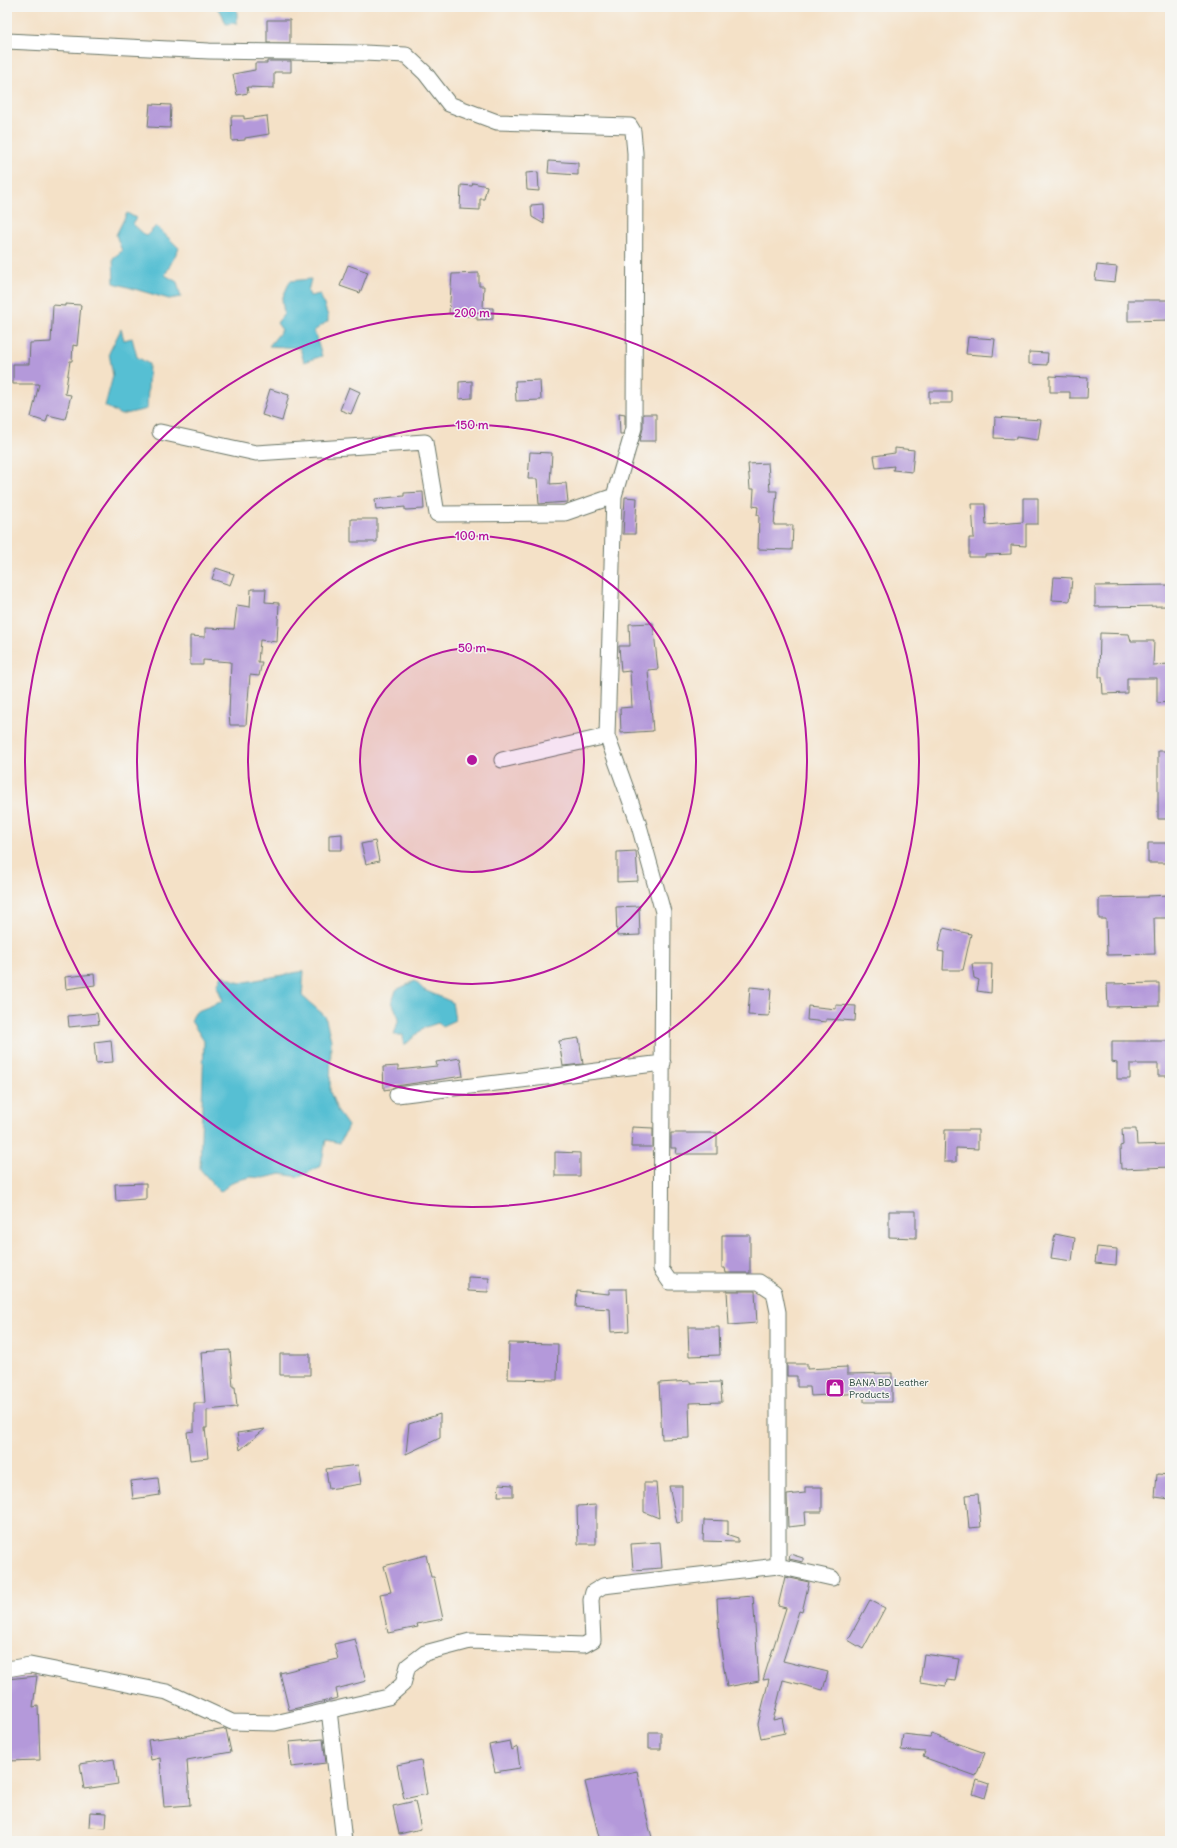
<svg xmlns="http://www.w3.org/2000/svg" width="1177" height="1848" font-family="Delius,sans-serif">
	<rect width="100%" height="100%" fill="#f6f6f2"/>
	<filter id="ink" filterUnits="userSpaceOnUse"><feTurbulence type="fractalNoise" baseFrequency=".025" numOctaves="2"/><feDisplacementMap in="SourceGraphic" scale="8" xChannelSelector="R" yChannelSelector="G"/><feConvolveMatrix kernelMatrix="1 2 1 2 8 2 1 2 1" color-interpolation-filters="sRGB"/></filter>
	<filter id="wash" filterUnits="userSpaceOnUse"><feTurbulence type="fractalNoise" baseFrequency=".012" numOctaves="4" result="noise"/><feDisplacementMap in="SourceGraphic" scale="16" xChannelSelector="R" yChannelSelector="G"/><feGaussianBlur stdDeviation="0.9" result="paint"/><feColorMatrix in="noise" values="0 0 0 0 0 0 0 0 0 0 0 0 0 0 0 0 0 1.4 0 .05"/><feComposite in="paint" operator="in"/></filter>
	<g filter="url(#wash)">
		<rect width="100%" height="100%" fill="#f4e1c7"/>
		<!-- water -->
		<path fill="#56bfd3" stroke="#3a7e84" d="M216,7h21v16l-11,1 -4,-10z
			M127,213l9,5 -3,6 13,12 10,-10 23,22 -14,27 12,7 4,15 -12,2 -55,-16 -1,-25 9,-7 -6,-16z
			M311,279l-3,12 2,5 10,-2 8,22v5l-14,10 8,25 -18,6 -4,-14 -31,-2 13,-16 -5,-7 7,-9 -2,-15 8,-18z
			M121,329l3,11 8,-2 5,19 12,7 -2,45 -26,6 -16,-9 8,-30 -4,-23z
			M304,971l-2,25 23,20 6,24 -1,52 8,20 10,14 -8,17 -14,-3 -5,26 -22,11 -18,-3 -17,4 -13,-1 -17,4 -14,11 -20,-23 4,-128 -13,-20 4,-9 28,-11 -6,-15 5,-11 18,8z
			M415,981l9,9 28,12 3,18 -13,6 -4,-3 -15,5 -19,18 -1,-11h-9l5,-17 -7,-16 4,-12z"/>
		<g id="blocks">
			<!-- building -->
			<path fill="#b499da" d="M267,20h23v23h-23z
				M267,61h24v11h-17v16l-27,-1 1,6 -11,2 -4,-21 22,-4v-7h12z
				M150,104l21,1 -1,23 -22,-1z
				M231,116h13v3l23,-3 2,18 -24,4v2l-13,1z
				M549,161l29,2v12l-30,-2z
				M538,172l1,19 -12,-1 -1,-17z
				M473,183l14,3 -3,13h-4v11l-20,-1 1,-24 11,1z
				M543,204l1,20 -12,-7 -1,-12z
				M348,265l20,7 -8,21 -20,-7z
				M1097,265l20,2 -2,15 -20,-2z
				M479,273v13h5l-1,22h10v11l-16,1v-3l-28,-3 3,-40z
				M1128,300h42v20l-42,1z
				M65,304l16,1 -4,41 -4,-1 -1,16h-2l-5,33 6,1 -6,24 -17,-4 -2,7 -15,-5 8,-33h-26v-20h16l1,-21 21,-1 2,-37 12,1z
				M968,337l27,2 -2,17 -27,-2z
				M1029,352l19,1 -1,12 -18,-1z
				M1050,376l38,2 -1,20h-17v-6h-20z
				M540,380l1,20 -25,1 -1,-20z
				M472,381v17l-13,1v-17z
				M349,387l11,5 -9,22 -11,-4z
				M270,389l19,6 -7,26 -20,-6z
				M929,391h23v12h-23z
				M619,413l6,1v13l-2,7h-3z
				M643,414h13v27h-16l3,-13z
				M995,417l46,3 -3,20 -22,-3v2l-22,-1z
				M895,448l19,2 -2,22 -19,-2 1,-4 -18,2 -2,-12 21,-3z
				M530,452l22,1 -2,31 16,-1 2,19 -29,2 -2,-25h-9z
				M768,463l2,28h7l-3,34h19l-1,25 -34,-1 1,-34h-2l1,-8 -5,-1 1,-17h-4l-2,-25z
				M423,492l1,17 -19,1v-3l-29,3 -1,-11 29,-3v-3z
				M625,497l12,1 -2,36h-12z
				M1023,498h15v26h-12v22l-15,-1v9l-26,1v2h-16v-19h5l-2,-34h13l1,21 37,-3z
				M351,519h26v23h-26z
				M216,568l18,6 -4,11 -18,-6z
				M1054,577l18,1 -2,23 -18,-1z
				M1170,585v21l-75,1v-21z
				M251,589h15l-1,13 14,1 -2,39 -17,-2 -2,22h4l-3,14 -9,-1 -4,50h-16l-1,-11 2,-52 -28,-2v5h-13v-29l15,1v-9l29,1 3,-24 13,2z
				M653,623l5,46 -10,1 5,61 -32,2 -1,-25 12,-1 -2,-36 -9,1 -2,-26h11l-1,-22z
				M1100,633l29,1 2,7h23l-1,24 17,-1v38l-13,1v-25h-30v15l-24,1 -1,-17h-3z
				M1158,751h12v68h-12z
				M342,834v16h-13v-15z
				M375,841l4,20 -13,3 -5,-20z
				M1148,843h22v20h-22z
				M636,851l2,30 -21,1v-30z
				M1170,895v23h-16l1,36 -48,1 -1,-36h-7v-21l49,-1v-1z
				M639,906l1,29 -23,1 -1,-29z
				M943,928l28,6 -8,36h-20l1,-18 -6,-1z
				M972,964h20l-1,29 -14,-2 2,-11 -5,-2z
				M94,974l1,11 -29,4 -1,-12z
				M1159,983v23l-51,1 -1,-23z
				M750,987l21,2 -2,27 -21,-1z
				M836,1005l20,1 -1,15 -29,-2v3l-19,-2 1,-14 28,3z
				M97,1013l2,11 -30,3 -1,-11z
				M579,1038l4,26 -20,2 -4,-25z
				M111,1040l2,22 -17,1 -2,-21z
				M1112,1041h58v35h-12v-12h-28v15h-13v-16l-5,-1z
				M460,1058l3,18 -67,10 -6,3 -6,1 -1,-23 15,-1v4l39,-4 -1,-4z
				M632,1127l21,1v19h-22z
				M1122,1129h14l1,16 33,-1v23l-49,2 -1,-23 3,-1z
				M945,1130h33v19l-22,-1v14h-12z
				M671,1133h46v21h-41l1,-6h-6z
				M555,1152l25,1v23h-25z
				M146,1183v16l-30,2 -1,-17z
				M889,1211h27v27l-27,-1z
				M1055,1234l20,4 -3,23 -21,-3z
				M722,1235h28v38h-24l-1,-5h-3z
				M1097,1247l20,2 -1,16 -21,-2z
				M468,1277l21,1 -1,14 -20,-1z
				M609,1289h18l2,42 -18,1 -1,-23 -34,-2 1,-16 32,3z
				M727,1291h28l2,32 -28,2z
				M688,1327h31l1,28 -31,1z
				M509,1343l49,1 -1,36 -49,-1z
				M230,1350l3,37h2l2,20 -30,3v18h-2l3,30 -18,2 -3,-28 7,-1v-28h11l-4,-51z
				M280,1354h30v21h-30z
				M787,1364h20v5l40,-2v7l45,-1v29h-28v-9l-53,3 -1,-9h-13v-11h-10z
				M690,1381l1,2 29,-1 2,20 -33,1 1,35 -28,1 -3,-56z
				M440,1414v24l-34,16 3,-30z
				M265,1429l-25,21 -3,-17z
				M358,1465l3,19 -32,5 -3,-20z
				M1157,1474l13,1v24l-15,-2z
				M158,1478l2,17 -27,4 -2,-18z
				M644,1483h12l3,35 -15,-6z
				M499,1484l14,1v11h-15z
				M669,1486h13v36l-5,1z
				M805,1487h17v25h-17l1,13 -18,2 -1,-32 18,-2z
				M978,1494l3,33 -12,1 -3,-33z
				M596,1505v39h-18l-1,-38z
				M704,1520l24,1v13h-2l12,4v4l-35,-1z
				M660,1542l2,26 -29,2 -2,-26z
				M790,1554l13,4v4l-14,-3z
				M426,1555l5,22h3l9,42 -26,5 1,3 -30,6 -8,-39 11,-2 -7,-26z
				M785,1577l24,5 -7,30 -3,-1 -16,50 45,11 -5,18 -40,-10 -10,40 9,-2 3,15 -24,5 -3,-14 11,-45 -6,1 23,-72 -8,-2z
				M753,1596l6,85 -32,6 -8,-50 -2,-38z
				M870,1600l15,8 -22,41 -15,-9z
				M355,1639l11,42 -30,8 2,9 -49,12 -9,-37 58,-14 -4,-15z
				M924,1654l35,5 -4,22 -8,-1 -1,6 -26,-4z
				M37,1676l-4,31 5,-1 2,54 -33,1v-82z
				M226,1729l5,23 -44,8 3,45 -26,2 -4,-49 -9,2 -3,-20 31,-4v1z
				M649,1732h12v17h-12z
				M903,1734l27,3 1,-3 54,19 -9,23 -53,-19 2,-5 -24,-2z
				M323,1739l3,24 -35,4 -2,-25z
				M510,1741l2,9 5,-3 3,21 -25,4 -6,-27z
				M114,1759l4,25 -34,5 -4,-25z
				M421,1760l6,34 -23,5 -7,-34z
				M637,1771l11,52 5,18h-53l-15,-59z
				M977,1780l12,4 -4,14 -12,-4z
				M415,1801l6,28 -22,5 -6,-28z
				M90,1812l17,1 -1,15 -17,-1z"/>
		</g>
	</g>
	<g filter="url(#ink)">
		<use href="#blocks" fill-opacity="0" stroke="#6a7667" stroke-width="1"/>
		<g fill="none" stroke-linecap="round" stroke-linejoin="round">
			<defs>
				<path id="minor" d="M7,41l202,10 155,2 42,2 19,18 24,31 48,18 133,4 3,5 2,22 -1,275 -20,68 -7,240 31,86 25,90 -2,357 9,13h89l15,10 4,20v254
					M160,432l96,21 169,-11 12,72 128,-1 49,-17
					M502,760l105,-24
					M397,1095l266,-32
					M7,1669l23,-4 137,27 65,30 43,1 113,-26 15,-13 5,-18 17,-13 45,-12 114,4 9,-5 -2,-40 2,-8 10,-6 175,-20 54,12
					M329,1710l15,131"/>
			</defs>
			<!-- minor casing -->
			<use href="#minor" stroke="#6a7667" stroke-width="17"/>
			<!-- minor -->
			<use href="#minor" stroke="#fff" stroke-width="15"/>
		</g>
	</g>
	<!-- distance rings -->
	<circle cx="472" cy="760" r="112" fill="#b5179e" fill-opacity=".12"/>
	<g fill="none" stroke="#b5179e" stroke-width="2">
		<circle cx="472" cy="760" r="112"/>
		<circle cx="472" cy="760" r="224"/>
		<circle cx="472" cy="760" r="335"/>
		<circle cx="472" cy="760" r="447"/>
	</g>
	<!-- icons -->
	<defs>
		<symbol id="shop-square" viewBox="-11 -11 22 22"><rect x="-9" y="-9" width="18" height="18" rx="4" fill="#b5179e" stroke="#f6f6f2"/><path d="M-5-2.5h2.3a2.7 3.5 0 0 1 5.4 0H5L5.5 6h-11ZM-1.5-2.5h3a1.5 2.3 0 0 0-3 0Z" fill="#fff"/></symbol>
	</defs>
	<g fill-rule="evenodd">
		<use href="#shop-square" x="824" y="1377" width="22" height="22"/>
	</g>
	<g text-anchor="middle" stroke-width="3" stroke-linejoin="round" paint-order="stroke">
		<!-- poi labels -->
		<g font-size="10" fill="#1f3d34" stroke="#f6f6f2" text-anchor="start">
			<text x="849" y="1386">BANA BD Leather<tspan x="849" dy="12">Products</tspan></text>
		</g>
	</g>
	<circle cx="472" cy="760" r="6" fill="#b5179e" stroke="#f6f6f2" stroke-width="2"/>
	<g font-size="12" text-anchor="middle" font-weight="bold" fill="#b5179e" stroke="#f6f6f2" stroke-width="3" stroke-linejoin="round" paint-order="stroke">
		<text x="472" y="317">200 m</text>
		<text x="472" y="429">150 m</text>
		<text x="472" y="540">100 m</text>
		<text x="472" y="652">50 m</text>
	</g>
	<!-- margin -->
	<rect width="1177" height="1848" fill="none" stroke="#f6f6f2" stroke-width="24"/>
</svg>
